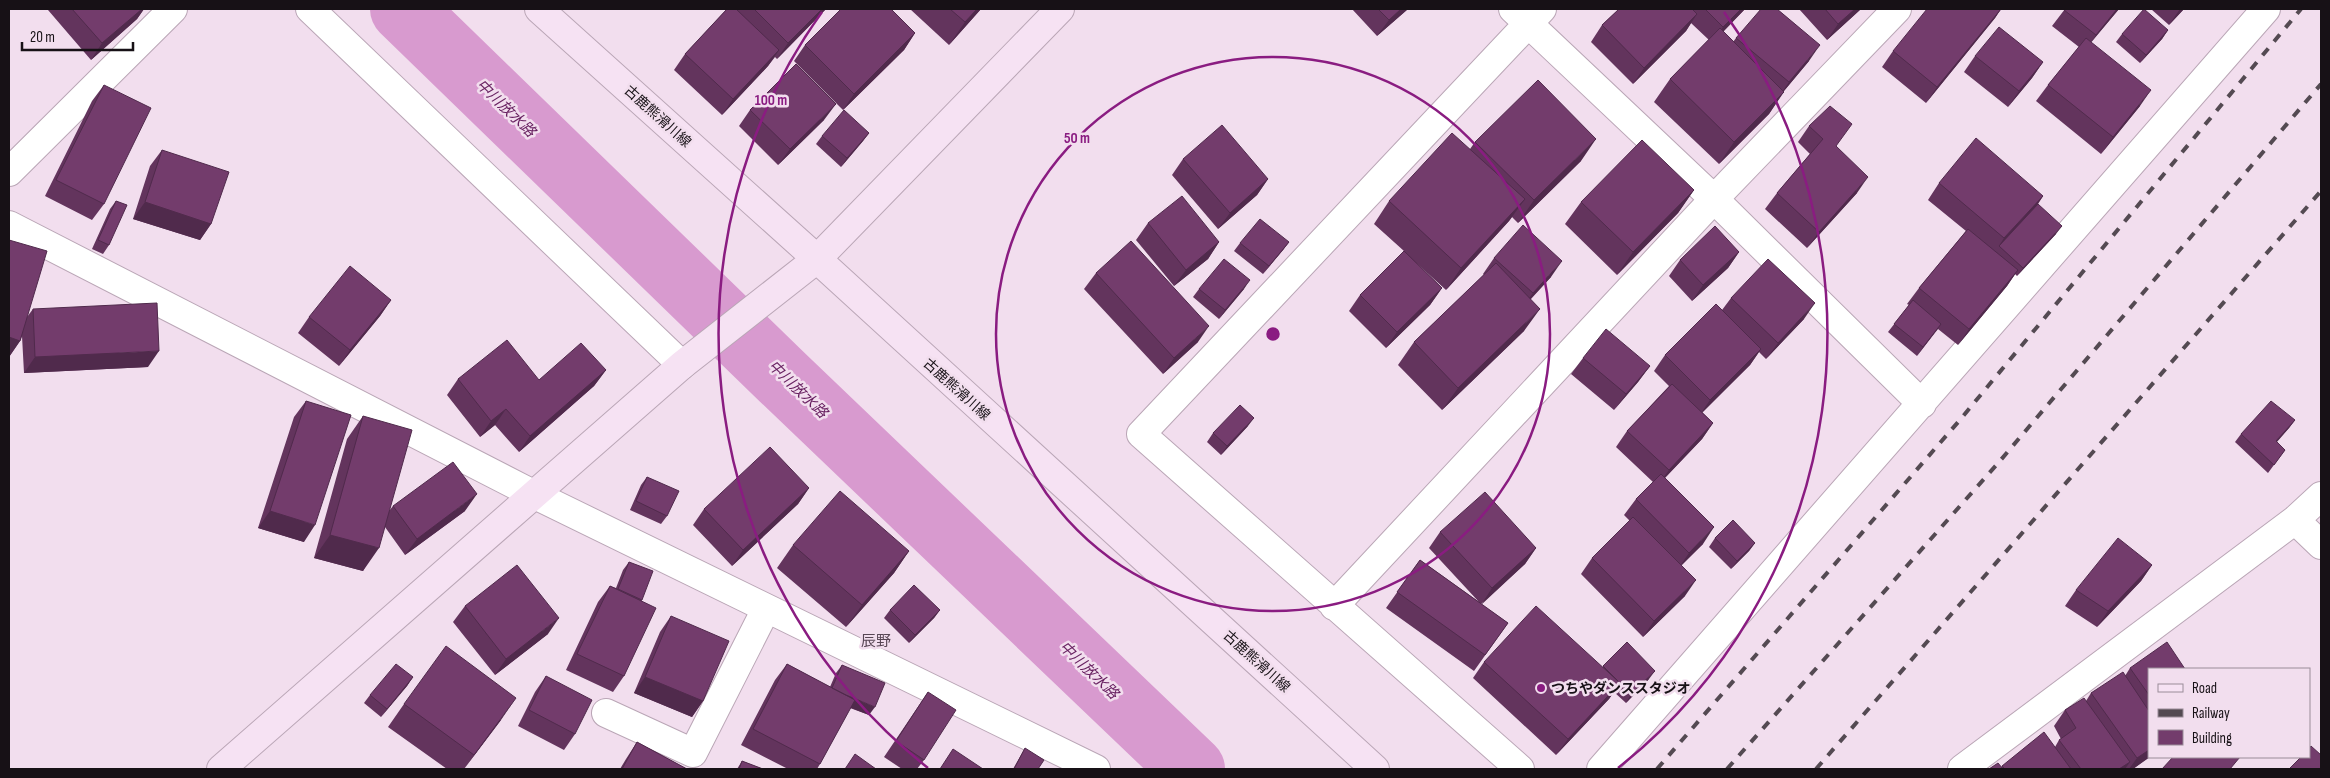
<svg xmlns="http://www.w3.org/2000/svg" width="2330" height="778" font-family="'Sofia Sans Condensed','Noto Sans JP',sans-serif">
	<rect width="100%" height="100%" fill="#f2deee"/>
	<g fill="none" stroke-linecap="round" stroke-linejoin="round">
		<!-- river -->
		<path stroke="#d89acf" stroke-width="66" d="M403,9l380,369 409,391"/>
		<defs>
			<path id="street" d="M310,9l372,356
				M1513,9l201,190 208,205
				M9,172l164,-163
				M9,225l524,269 563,275
				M2295,520l26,25
				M1334,606l380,-407 183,-190
				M606,713l87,40 73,-144
				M1520,769l-379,-335 401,-425
				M1601,769l665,-760
				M1962,769l333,-249 26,-24"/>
			<path id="secondary" d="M539,9l278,250 558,510
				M221,769l461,-404 135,-106 243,-250"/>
		</defs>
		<!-- street casing -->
		<use href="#street" stroke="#baa6b6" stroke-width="30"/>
		<!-- secondary casing -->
		<use href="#secondary" stroke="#baa6b6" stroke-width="30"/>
		<!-- street -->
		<use href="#street" stroke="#fff" stroke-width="28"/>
		<!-- secondary -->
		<use href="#secondary" stroke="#f6e2f3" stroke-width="28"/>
		<!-- rail -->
		<path stroke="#544a52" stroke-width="4" stroke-dasharray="9 9" stroke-linecap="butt" d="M1657,769l302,-348 342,-412
			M1727,769l272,-307 322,-378
			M1816,769l505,-578"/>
	</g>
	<!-- wall -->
	<path fill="#63345d" d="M49,9h95l-7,10 -46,41 -43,-50z
		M727,9h99l-49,50 -2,-2 -7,9 -46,49 -48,-45 11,-16z
		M910,9h71l-32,36z
		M1352,9h56l-31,27z
		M1619,9h126l-22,23 10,10 3,-4 73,23 -25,30 -15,23 -50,50 -65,-62 16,-23 39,-39 -18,-17 -5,8 -53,53 -42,-42 11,-17z
		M1799,9h62l-34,31z
		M2001,9l-6,9 -69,85 -44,-36 11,-16z
		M2065,9h54l-28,33 49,64 -39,48 -65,-53 12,-16 31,-38 -27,-21z
		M2151,9h33l-15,16z
		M2168,30l-6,9 -22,24 -24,-21 6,-8z
		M915,33l-11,17 -61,60 -49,-49 11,-16z
		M1975,56l68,6 -11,16 -24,29 -44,-35z
		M104,85v119l-12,16 -47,-24 47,-95z
		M750,110l74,10 -46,45 -39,-39z
		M1809,126l27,20 21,47 -50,55 -42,-39 12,-16 33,-39 -12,-12z
		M869,133l-6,8 -22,26 -25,-23 6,-8z
		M1475,142l106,19 -63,62 -6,-6 -3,4 -63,69 -32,-29 28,27 -12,17 -44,43 -37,-37 11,-16 44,-44 -30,-27 15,-23 81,-52z
		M162,150l49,74 -11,16 -67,-21 17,-53z
		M1183,159l85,20 -11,16 -39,34 -46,-54z
		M1939,183l104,13 -5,8 18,30 -39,42 -2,-2 -8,12 -49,59 -20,-16 -21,27 -29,-24 21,-27 -2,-1 12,-16 47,-57 -38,-31z
		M1694,190l-16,23 -61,62 -52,-51 16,-22z
		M116,201l-7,44 -6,9 -11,-5 18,-40z
		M1148,223l71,19 -11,17 -34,27 -38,-46z
		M9,240l18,77 6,-8 115,58 -124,6 -2,-37 -2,5 -11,16z
		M1289,242l-6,8 -20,24 -29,-23 6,-8z
		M1739,252l-11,16 -36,33 -23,-25 11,-16z
		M1494,258l57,19 -20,22 -7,32 -82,79 -44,-45 16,-23 70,-67 -1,-1z
		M1096,273l102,69 -35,32 -79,-85z
		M1199,289h45l-25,30 -26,-22z
		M1731,298l73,21 -38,40 -7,-7 -9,13 -48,47 11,11 -11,16 -37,39 38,66 -22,21 4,31 -42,41 -62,-63 11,-16 38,-37 -6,-6 12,-16 17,-17 -37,-35 11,-16 42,-45 -15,-15 11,-16 57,-45z
		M391,300l-11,16 -41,50 -41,-33 11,-16z
		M1583,358l67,8 -12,16 -24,28 -43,-36z
		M606,370l-12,16 -75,66 -24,-27 -15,12 -33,-42 11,-16 81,1z
		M306,401l-2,141 -46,-14 36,-111z
		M363,416l26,95 4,-5 72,5 -60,44 -20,-28 -22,44 -49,-13 33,-119z
		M2295,420l-6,8 -13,14 9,8 -17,23 -33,-31 6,-8z
		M1248,426l-27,29 -14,-13 6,-9z
		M647,477l20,39 -6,8 -31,-14 11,-25z
		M809,488l-11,16 -66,62 -39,-41 11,-16z
		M1440,532l96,16 -11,16 -44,40 27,19 -34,48 -88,-63 34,-48 59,42 -50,-54z
		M1715,538l40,5 -6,8 -18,18 -22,-22z
		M793,545l116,6 -15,22 -48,54 -69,-59z
		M629,562l13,39 -18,75 -11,16 -47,-22 32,-68 12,-16 6,2 7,-18z
		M2152,565l-11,16 -44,46 -32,-21 11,-16z
		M465,606l83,28 -53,41 -42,-53z
		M890,610h50l-6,8 -25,25 -25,-25z
		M671,616l32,85 -11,16 -58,-24 26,-61z
		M1627,642l22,37 -23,24 -12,-11 -5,7 -53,56 -83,-77 11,-16 119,5z
		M787,664l43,23 6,-14 6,-8 27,50 -19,-7 -30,56 -3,5h-29l-47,-24 34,-65z
		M2130,668l19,1v88l-16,12h-144l12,-2 1,-1 53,-19 4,-7 2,-1 -7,-13 11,-16 21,-9 5,-8 34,-17z
		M546,676l29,58 -11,16 -46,-24 17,-34z
		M413,677l-6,9 -26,31 -17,-14 6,-8z
		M928,692l-4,68 -7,9h-15l-18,-12z
		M404,704l97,16 -37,49h-17l-59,-42z
		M637,742l50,27h-67l6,-10z
		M1025,748l13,21h-25z
		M742,761l21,8h-26z"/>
	<!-- shaded-wall -->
	<path fill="#502a4c" d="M142,9h2l-7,10 -46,41 11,-17z
		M822,9h4l-49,50 11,-16z
		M977,9h4l-32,36 16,-23z
		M1401,9h7l-31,27 12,-16z
		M1741,9h4l-33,34 11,-16z
		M1855,9h6l-34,31 11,-16z
		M2001,9l-6,9 -69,85 11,-16z
		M2117,9h2l-35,42 12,-16z
		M2180,9h4l-15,16z
		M1697,14l-11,17 -53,53 11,-16z
		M2168,30l-6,9 -22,24 6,-8z
		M915,33l-11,17 -61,60 11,-16z
		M1820,45l-11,16 -31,37 11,-16z
		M779,50l-11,16 -46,49 11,-16z
		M2043,62l-11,16 -24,29 11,-16z
		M2151,90l-11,16 -39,48 12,-17z
		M1784,92l-15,22 -50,50 15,-22z
		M836,104l-12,16 -46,45 12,-16z
		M869,133l-6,8 -22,26 6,-9z
		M1596,139l-15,22 -63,62 16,-23z
		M1868,177l-11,16 -50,55 12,-16z
		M1268,179l-11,16 -39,34 12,-16z
		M1694,190l-16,23 -61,62 16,-23z
		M2043,196l-11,16 -33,34 5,-8z
		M1525,199l-16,22 -63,69 15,-22z
		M145,202l66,22 -11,16 -67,-21z
		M2062,226l-6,8 -39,42 6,-8z
		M1219,242l-11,17 -34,27 12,-16z
		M1289,242l-6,8 -20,24 6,-8z
		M1739,252l-11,16 -36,33 11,-16z
		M1562,261l-11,16 -30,32 12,-16z
		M2018,270l-11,16 -49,59 11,-16z
		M1250,280l-6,9 -25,30 6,-9z
		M1442,288l-12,17 -44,43 11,-16z
		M391,300l-11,16 -41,50 11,-16z
		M1815,303l-11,16 -38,40 12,-16z
		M1540,309l-16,22 -82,79 16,-22z
		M1941,324l-24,32 6,-9z
		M1209,326l-11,16 -35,32 11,-16z
		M9,337l11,4 -11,16z
		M1761,349l-11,16 -51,51 11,-16z
		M159,351l-11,16 -124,6 11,-16z
		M1650,366l-12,16 -24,28 12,-16z
		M606,370l-12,16 -75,66 11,-16z
		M506,409l-11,16 -15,12 11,-16z
		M1254,418l-6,8 -27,29 6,-9z
		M2295,420l-6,8 -19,22 6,-9z
		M1713,423l-11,16 -45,47 12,-16z
		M809,488l-11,16 -66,62 11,-16z
		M477,494l-12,17 -60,44 12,-16z
		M270,511l45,14 -11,17 -46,-14z
		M1714,527l-11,17 -25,25 11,-16z
		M330,535l49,13 -16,23 -49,-13z
		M1755,543l-6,8 -18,18 6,-8z
		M1536,548l-11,16 -44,41 11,-17z
		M909,551l-15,22 -48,54 16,-22z
		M2152,565l-11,16 -44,46 11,-16z
		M1696,580l-11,16 -42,41 11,-16z
		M940,610l-6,8 -25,25 6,-8z
		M559,618l-11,16 -53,41 11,-16z
		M1655,671l-6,8 -23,24 5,-9z
		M413,677l-6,9 -26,31 6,-8z
		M645,677l58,24 -11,16 -58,-24z
		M1620,683l-11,16 -53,56 12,-16z
		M832,689l43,18 -6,8 -43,-17z
		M516,698l-15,22 -37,49 10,-14z
		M2149,750v7h1l-17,12h-4l8,-11z
		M2130,762l-5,7h-6z"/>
	<!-- building -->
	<path fill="#733c6c" stroke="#502a4c" d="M72,9h70l-40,34z
		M727,9h9l43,41 -46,49 -48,-45z
		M754,9h68l-34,34z
		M841,9h50l24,24 -61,61 -49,-49z
		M950,9h27l-12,13z
		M1378,9h23l-12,11z
		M1619,9h73l5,5 -53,54 -42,-43z
		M1705,9h36l-18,18z
		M1761,9h16l43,36 -31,37 -53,-44z
		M1825,9h30l-17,15z
		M1927,9h74l-64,78 -44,-36z
		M2065,9h52l-21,26 -32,-25z
		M2144,9l24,21 -22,25 -24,-21z
		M1999,27l44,35 -24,29 -44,-35z
		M1720,28l64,64 -50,50 -64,-63z
		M2086,38l65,52 -38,47 -65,-52z
		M796,64l40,40 -46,45 -40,-39z
		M1538,80l58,59 -62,61 -59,-58z
		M104,85l47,23 -47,96 -48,-24z
		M1830,106l22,18 -16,22 32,31 -49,55 -42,-39 46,-54 -14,-13z
		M844,110l25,23 -22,25 -25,-22z
		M1222,125l46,54 -38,34 -47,-54z
		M1452,133l73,66 -64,69 -72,-67z
		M1976,138l67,58 -39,42 -65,-55z
		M1642,140l52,50 -61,62 -52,-50z
		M162,150l67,22 -18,52 -66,-22z
		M1182,196l37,46 -33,28 -38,-47z
		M116,201l11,4 -18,40 -11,-5z
		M2038,204l24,22 -39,42 -24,-22z
		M1260,219l29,23 -20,24 -29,-23z
		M1523,225l39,36 -29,32 -39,-35z
		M1715,226l24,26 -36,33 -23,-25z
		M1968,229l50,41 -49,59 -50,-41z
		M9,240l38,11 -27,90 -11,-4z
		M1131,241l78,85 -35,32 -78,-85z
		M1404,251l38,37 -45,44 -37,-37z
		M1224,259l26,21 -25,30 -26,-21z
		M1768,259l47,44 -37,40 -47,-45z
		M1496,263l44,46 -82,79 -44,-46z
		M350,266l41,34 -41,50 -41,-33z
		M1913,300l28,24 -18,23 -29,-23z
		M157,303l2,48 -124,6 -2,-48z
		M1716,304l45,45 -51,51 -45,-45z
		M1606,329l44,37 -24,28 -43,-36z
		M507,340l32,40 42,-37 25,27 -76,66 -24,-27 -15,12 -33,-42z
		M1672,384l41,39 -44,47 -42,-39z
		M306,401l45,14 -36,110 -45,-14z
		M2271,401l24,19 -19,21 9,9 -11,15 -33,-31z
		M1240,405l14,13 -27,28 -14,-13z
		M363,416l49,14 -33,118 -49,-13z
		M770,447l39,41 -66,62 -39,-41z
		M453,462l24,32 -60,45 -24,-33z
		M1661,474l53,53 -25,26 -53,-54z
		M647,477l32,14 -12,25 -31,-15z
		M840,491l69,60 -47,54 -69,-60z
		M1485,492l51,56 -44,40 -52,-56z
		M1633,517l63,63 -42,41 -62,-63z
		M1733,520l22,23 -18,18 -22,-23z
		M2118,538l34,27 -44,46 -32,-21z
		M1420,560l88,63 -23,32 -88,-63z
		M629,562l24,9 -11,29 -24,-11z
		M517,565l42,53 -53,41 -41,-53z
		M914,585l26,25 -25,25 -25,-25z
		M610,586l46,22 -32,68 -47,-22z
		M1536,606l84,77 -52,56 -84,-77z
		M671,616l58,25 -26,60 -58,-24z
		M1627,642l28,29 -24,23 -28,-28z
		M2167,642l18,27h-36v26l-19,-27z
		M446,646l70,52 -42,57 -70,-51z
		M396,664l17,13 -26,32 -17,-14z
		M787,664l68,36 -35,64 -67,-35z
		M842,665l43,18 -10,24 -29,-12 -14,-7z
		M2123,672l26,39v39l-12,8 -46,-65z
		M546,676l46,24 -17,34 -46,-24z
		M928,692l28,18 -32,50 -28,-19z
		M2084,698l46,64 -11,7h-38l-22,-29 17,-12 -11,-18z
		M2044,732l27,37h-66l-3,-3z
		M637,742l50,27h-65z
		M2311,746l10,9v14h-32l12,-12h8v-8z
		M1025,748l19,12 -6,9h-24z
		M953,749l30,20h-43z
		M855,754l21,15h-31z
		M2173,757h67l-10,12h-68z
		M742,761l21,8h-24z
		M1998,763l5,6h-14z"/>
	<!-- distance rings -->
	<g fill="none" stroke="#8a1c81" stroke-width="2.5">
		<circle cx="1273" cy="334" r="277"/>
		<path d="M928 768A554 554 0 0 1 822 12M1724 12A554 554 0 0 1 1618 768"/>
	</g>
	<!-- markers -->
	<circle fill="#8a1c81" stroke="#f2deee" stroke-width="2" cx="1541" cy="688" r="5"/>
	<g text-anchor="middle" stroke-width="5" stroke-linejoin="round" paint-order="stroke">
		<!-- street labels -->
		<g font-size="14" fill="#171116" stroke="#f2deee">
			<text transform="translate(658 116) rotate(42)" y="5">古鹿熊滑川線</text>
			<text transform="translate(957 389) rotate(42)" y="5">古鹿熊滑川線</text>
			<text transform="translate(1257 661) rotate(42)" y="5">古鹿熊滑川線</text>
		</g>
		<!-- poi labels -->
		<g font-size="14" font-weight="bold" fill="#171116" stroke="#f2deee" text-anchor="start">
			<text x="1551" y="693">つちやダンススタジオ</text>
		</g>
		<!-- water labels -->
		<g font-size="15" font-style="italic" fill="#661e5f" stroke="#f2deee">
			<text transform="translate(506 108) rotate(44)" y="5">中川放水路</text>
			<text transform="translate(798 389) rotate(44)" y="5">中川放水路</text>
			<text transform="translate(1089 670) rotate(44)" y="5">中川放水路</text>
		</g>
		<!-- neighbourhood labels -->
		<g font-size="15" fill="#574654" stroke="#f2deee">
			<text x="876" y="646">辰野</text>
		</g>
	</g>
	<circle cx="1273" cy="334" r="8" fill="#8a1c81" stroke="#f2deee" stroke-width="2.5"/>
	<g font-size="15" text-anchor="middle" font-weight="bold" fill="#8a1c81" stroke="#f2deee" stroke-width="5" stroke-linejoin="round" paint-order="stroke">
		<text x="771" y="105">100 m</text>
		<text x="1077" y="143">50 m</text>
	</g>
	<!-- border -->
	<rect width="2330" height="778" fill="none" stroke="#171116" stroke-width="20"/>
	<!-- legend -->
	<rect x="2148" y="668" width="162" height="90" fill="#f2deee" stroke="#9a8c98"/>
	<rect x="2158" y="684" width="25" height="8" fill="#f6e2f3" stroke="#9a8c98"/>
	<text x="2192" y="693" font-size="15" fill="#171116">Road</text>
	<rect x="2158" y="709" width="25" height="8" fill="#544a52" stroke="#9a8c98"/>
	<text x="2192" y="718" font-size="15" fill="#171116">Railway</text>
	<rect x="2158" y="730" width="25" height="15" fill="#733c6c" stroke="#9a8c98"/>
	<text x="2192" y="743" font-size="15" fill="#171116">Building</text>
	<!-- scale -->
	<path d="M22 42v8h111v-8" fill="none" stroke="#171116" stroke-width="2.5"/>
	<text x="30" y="42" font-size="15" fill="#171116" stroke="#f2deee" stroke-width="4" paint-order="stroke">20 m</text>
</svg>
